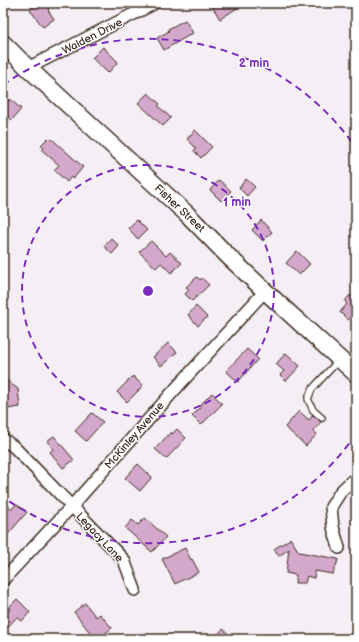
<svg xmlns="http://www.w3.org/2000/svg" width="359" height="642" font-family="'Balsamiq Sans',sans-serif">
	<rect width="100%" height="100%" fill="#f6eef5"/>
	<filter id="ink" filterUnits="userSpaceOnUse"><feTurbulence type="fractalNoise" baseFrequency=".025" numOctaves="2"/><feDisplacementMap in="SourceGraphic" scale="8" xChannelSelector="R" yChannelSelector="G"/><feConvolveMatrix kernelMatrix="1 2 1 2 8 2 1 2 1" color-interpolation-filters="sRGB"/></filter>
	<g filter="url(#ink)">
		<!-- building -->
		<path fill="#d4a8cb" stroke="#3b2a1e" d="M39,3h5l5,6 -1,1 6,9 -11,8 -13,-17z
			M210,3h35l-25,16z
			M185,20l8,13 -29,17 -7,-12 12,-7 -1,-2z
			M103,47l15,15 -10,11 -16,-15z
			M148,93l12,11 -2,2 13,12 -8,8 -25,-23z
			M3,96l6,5 1,-2 11,10 -9,11 -9,-8z
			M195,130l17,17 -11,11 -7,-7 2,-3 -9,-9z
			M48,138l3,3 1,-2 31,28 -10,12 -2,-2 -4,5 -13,-12 5,-5 -17,-15 2,-2 -3,-3z
			M246,179l9,8 -8,9 -8,-8z
			M219,180l12,11 -10,10 -11,-11z
			M137,220l10,10 -9,9 -10,-11z
			M261,220l11,12 -9,9 -11,-11z
			M111,238l8,8 -7,8 -8,-8z
			M151,241l15,15 4,-4 12,11 -11,10 -10,-10 -5,5 -17,-16z
			M297,251l13,13 -11,11 -13,-12z
			M197,277l3,3 2,-2 7,7 -17,16 -7,-7 4,-4 -3,-3z
			M356,294v17l-8,9 -8,-8 7,-8 -2,-3 5,-6 3,3z
			M196,306l11,11 -9,9 -10,-11z
			M168,343l9,9 -16,14 -8,-9z
			M247,349l11,10 -20,23 -12,-11z
			M286,353l14,13 -14,15 -6,-6 4,-4 -8,-7z
			M133,376l10,10 -16,16 -10,-10z
			M3,378l15,11 2,18 -13,2 -2,-12 -2,-2z
			M212,393l10,11 -21,21 -9,-9 9,-9 -2,-1z
			M299,411l10,9 4,-5 8,7 -8,9 4,3 -11,12 -21,-19z
			M92,413l11,9 -17,19 -11,-10z
			M177,429l9,9 -20,21 -11,-10 16,-17 1,2z
			M54,436l20,24 -11,8 -13,-16 3,-3 -6,-8z
			M138,464l14,13 -12,14 -15,-13z
			M3,502l9,7 4,-5 11,8 -24,28z
			M145,518l21,19 -14,15 -27,-24 7,-8 6,5z
			M290,538l9,14 39,7 -2,8h-1l-2,7 -18,-3 -1,7 -7,-2 -2,7h-10l1,-8 -10,-2 3,-24 -10,7 -5,-7 16,-10z
			M185,548l6,12 1,-1 7,13 -24,12 -13,-25z
			M17,599l13,13 -8,9 -5,-4 -14,15v-15l7,-8 -1,-2z
			M85,603l11,14 4,-3 12,14 -14,11h-3l-21,-27z
			M223,629l11,10h-12l-5,-4z"/>
		<g fill="none" stroke-linecap="round" stroke-linejoin="round">
			<defs>
				<path id="lane" d="M322,418l-9,-8 -5,-11 4,-10 26,-28"/>
				<path id="street" d="M28,68l127,-65
					M3,439l11,8 110,113 11,30
					M339,548l-6,-21 -2,-20 10,-16 15,-14
					M3,580l68,-73 108,-122 86,-94"/>
				<path id="secondary" d="M3,43l25,25 159,146 40,41 38,36 91,83"/>
			</defs>
			<!-- lane casing -->
			<use href="#lane" stroke="#3b2a1e" stroke-width="8"/>
			<!-- street casing -->
			<use href="#street" stroke="#3b2a1e" stroke-width="14"/>
			<!-- secondary casing -->
			<use href="#secondary" stroke="#3b2a1e" stroke-width="19"/>
			<!-- lane -->
			<use href="#lane" stroke="#fff" stroke-width="5.5"/>
			<!-- street -->
			<use href="#street" stroke="#fff" stroke-width="11"/>
			<!-- secondary -->
			<use href="#secondary" stroke="#fff" stroke-width="16"/>
		</g>
	</g>
	<!-- distance rings -->
	<g fill="none" stroke="#7b2cbf" stroke-width="2" stroke-dasharray="7 5">
		<circle cx="148" cy="291" r="126"/>
		<path d="M356 434A252 252 0 0 1 3 497M3 85A252 252 0 0 1 356 148"/>
	</g>
	<g text-anchor="middle" stroke-width="3" stroke-linejoin="round" paint-order="stroke">
		<!-- street labels -->
		<g font-size="11" fill="#3b2a1e" stroke="#fff">
			<text transform="translate(92 36) rotate(-27)" y="4">Walden Drive</text>
			<text transform="translate(180 208) rotate(43)" y="4">Fisher Street</text>
			<text transform="translate(134 435) rotate(-49)" y="4">McKinley Avenue</text>
			<text transform="translate(100 537) rotate(47)" y="4">Legacy Lane</text>
		</g>
	</g>
	<circle cx="148" cy="291" r="6" fill="#7b2cbf" stroke="#fff" stroke-width="2"/>
	<g font-size="12" text-anchor="middle" font-weight="bold" fill="#7b2cbf" stroke="#fff" stroke-width="3" stroke-linejoin="round" paint-order="stroke">
		<text x="254" y="67">2 min</text>
		<text x="237" y="206">1 min</text>
	</g>
	<!-- margin -->
	<rect width="359" height="642" fill="none" stroke="#fff" stroke-width="16"/>
	<rect x="8" y="8" width="343" height="626" fill="none" stroke="#3b2a1e" stroke-width="1.5" filter="url(#ink)"/>
</svg>
